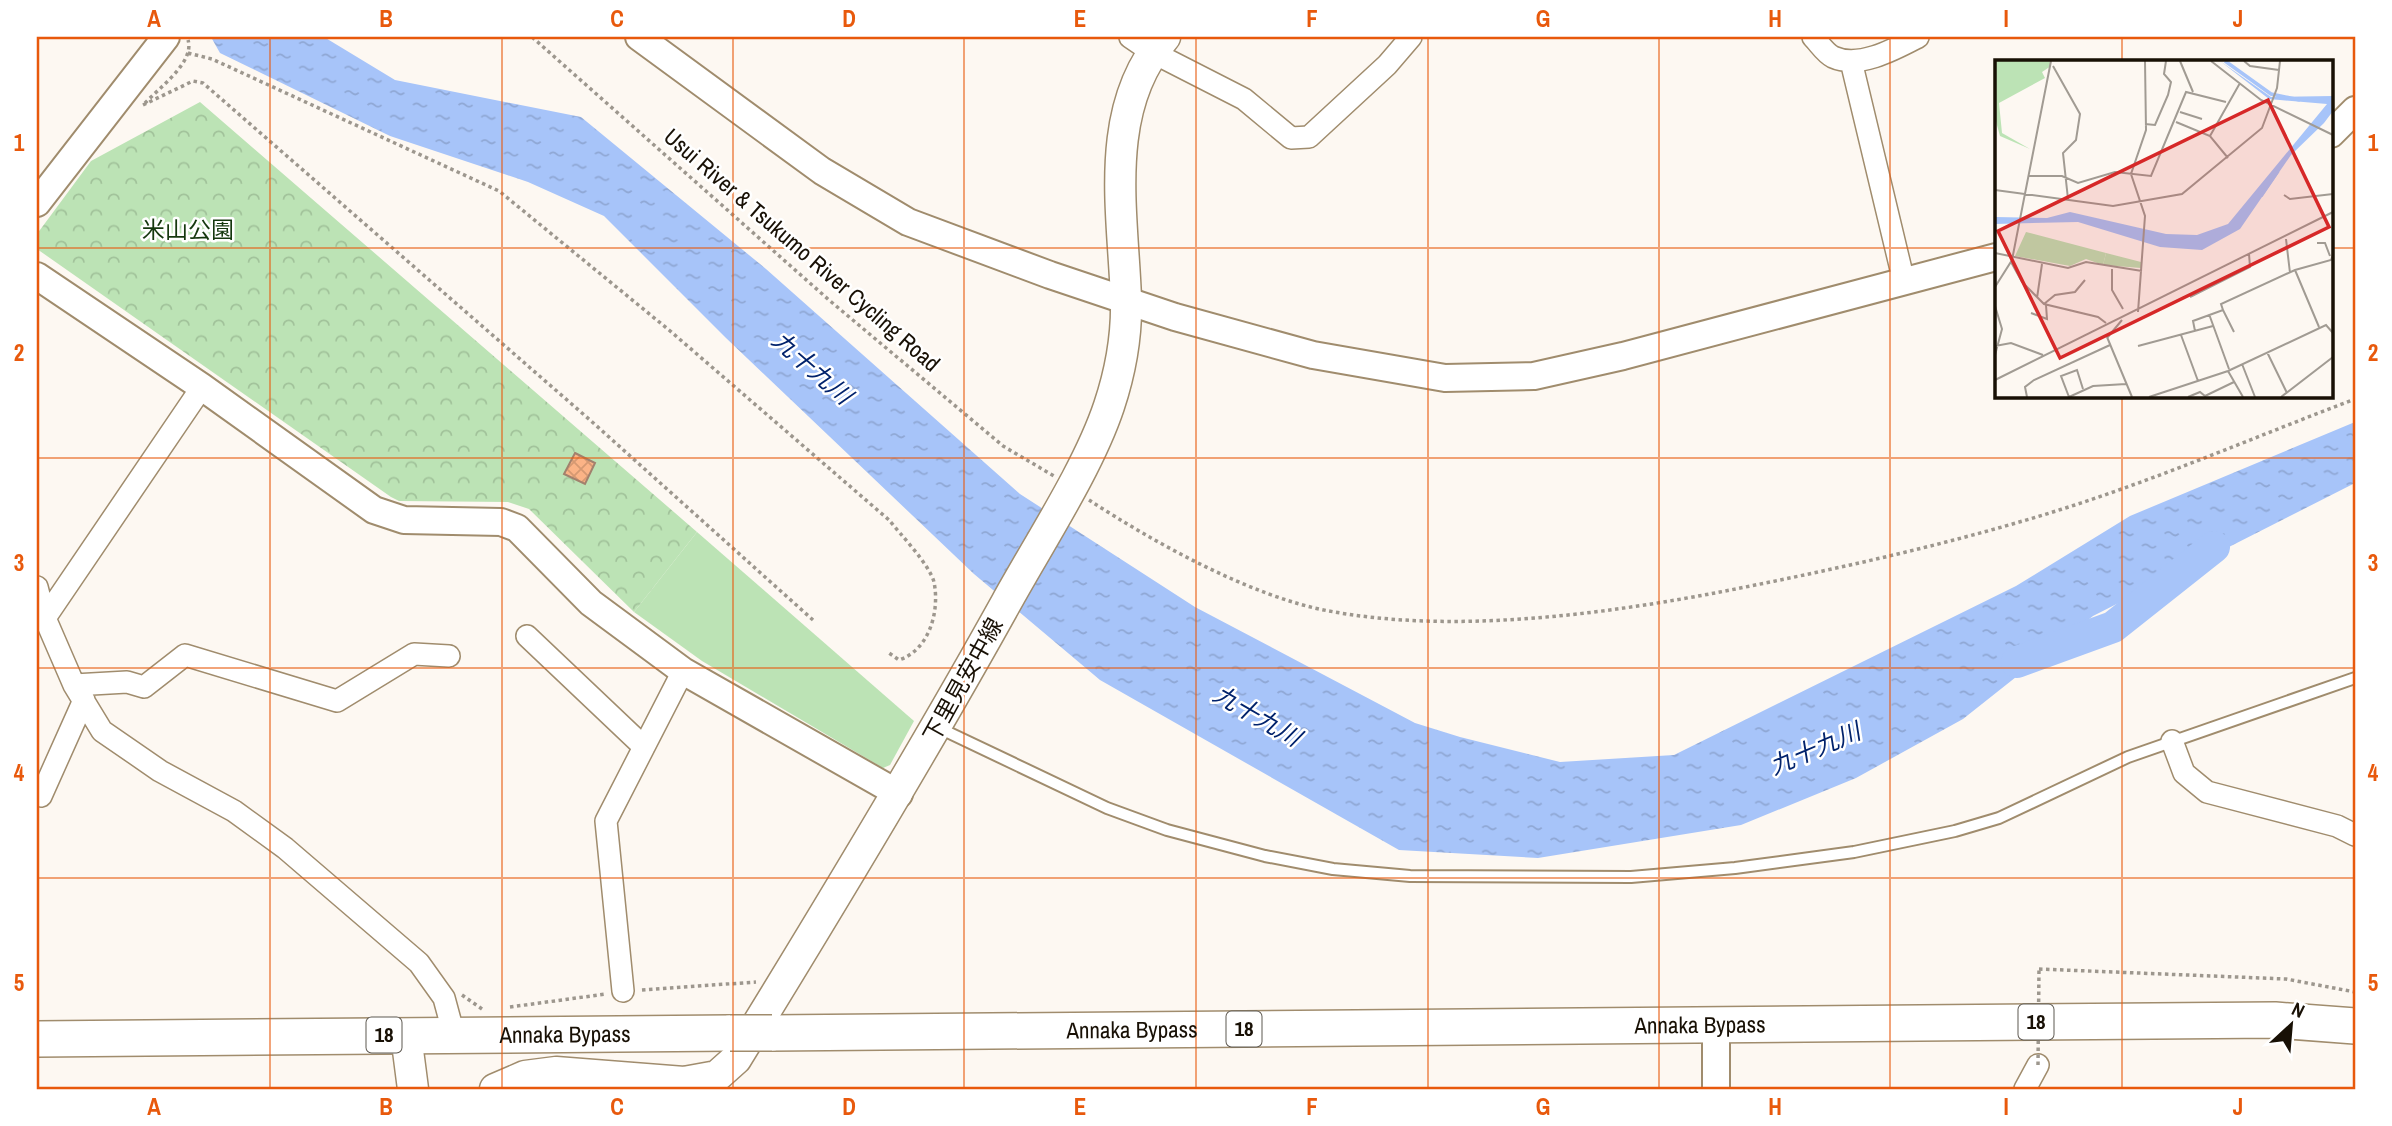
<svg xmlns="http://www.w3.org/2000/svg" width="2392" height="1126" font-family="'Archivo Narrow','Noto Sans JP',sans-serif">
	<defs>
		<pattern id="park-crowns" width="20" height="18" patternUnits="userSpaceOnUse" patternTransform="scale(1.75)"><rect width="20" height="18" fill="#bce3b5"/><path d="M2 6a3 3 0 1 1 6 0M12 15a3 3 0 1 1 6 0" fill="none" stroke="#a1c29a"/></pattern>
		<pattern id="water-ripples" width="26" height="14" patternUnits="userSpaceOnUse" patternTransform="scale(1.75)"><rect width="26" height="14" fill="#a7c4f9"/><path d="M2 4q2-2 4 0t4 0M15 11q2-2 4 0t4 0" fill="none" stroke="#8fa7d4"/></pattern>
		<pattern id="building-cross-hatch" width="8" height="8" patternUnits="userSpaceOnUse" patternTransform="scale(1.75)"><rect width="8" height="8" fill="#fbb386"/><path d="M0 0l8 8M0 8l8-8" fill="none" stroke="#d69972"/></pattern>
	</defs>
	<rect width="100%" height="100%" fill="#fdf8f2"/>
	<!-- park -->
	<path fill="url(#park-crowns)" d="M200,102l497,430 -63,80 -105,-103 -21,-7 -109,-1 -8,-4 -354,-248v-15l54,-73z"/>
	<!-- pitch -->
	<path fill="#bce3b5" d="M697,532l217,189 -24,44 -7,3 -181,-107 -68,-49z"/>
	<!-- water -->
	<path fill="url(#water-ripples)" d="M211,37h113l71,43 186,37 185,152 254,225 175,113 220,116 45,14 100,25 114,-7 342,-169 114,-70 225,-94v61l-262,133 -130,103 -107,59 -115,47 -203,33 -139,-8 -299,-170 -126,-106 -248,-236 -122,-122 -76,-34 -138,-46 -170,-83z"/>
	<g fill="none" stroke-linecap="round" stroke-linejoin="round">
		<!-- river -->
		<path stroke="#a7c4f9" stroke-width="32" d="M2017,662l96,-35 101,-80"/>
	</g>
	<!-- building -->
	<path fill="url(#building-cross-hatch)" stroke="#a2816d" stroke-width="2" d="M575,453l20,10 -10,21 -21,-10z"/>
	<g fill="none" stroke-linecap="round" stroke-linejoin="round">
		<defs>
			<path id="service" d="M939,728l168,80 60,22 98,26 68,13 77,7 221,1 104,-9 119,-16 101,-21 44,-13 129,-61 227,-79"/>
			<path id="minor" d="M1130,37l22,15 92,47 47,39 18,-1 78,-72 24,-28
				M1813,37c6,6 12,16 20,20 26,12 62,-8 85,-20
				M1851,61l53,221
				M37,587l8,31 29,67 28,46 58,40 74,40 51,37 134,115 25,35 10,37
				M45,618l157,-231
				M527,636l117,111
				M74,685l53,-3 17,5 41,-32 152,46 77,-47 35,2
				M2172,741l12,32 23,19 130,34 18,9
				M37,793l4,3 43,-96
				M623,991l-17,-170 77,-150
				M2025,1089l13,-24"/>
			<path id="tertiary" d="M639,37l183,134 86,51 142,53 125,42 138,38 132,23 89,-2 89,-20 373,-99
				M2331,134l24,-24
				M37,203l129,-166
				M37,276l165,111 172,123 30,10 97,2 16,6 74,75 92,68 216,123
				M1716,1024v65"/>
			<path id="secondary" d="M406,1035l7,54
				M495,1089l30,-13 31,-4 128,10 33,-6 19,-17c93,-151 184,-301 270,-456 33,-60 82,-134 103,-197 11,-33 18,-71 17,-107 -3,-87 -24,-190 39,-262"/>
			<g id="trunk">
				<path id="s1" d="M772,1033l1503,-13 80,6"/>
				<path id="s2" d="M37,1039l693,-6"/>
			</g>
		</defs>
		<!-- service casing -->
		<use href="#service" stroke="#a08c6d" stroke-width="14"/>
		<!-- minor casing -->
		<use href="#minor" stroke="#a08c6d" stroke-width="24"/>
		<!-- tertiary casing -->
		<use href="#tertiary" stroke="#a08c6d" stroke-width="30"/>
		<!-- secondary casing -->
		<use href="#secondary" stroke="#a08c6d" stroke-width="33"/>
		<!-- trunk casing -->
		<use href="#trunk" stroke="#a08c6d" stroke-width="38"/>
		<!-- path -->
		<path stroke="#9d978e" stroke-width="3.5" stroke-dasharray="3.5 3.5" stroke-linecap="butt" d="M532,37l297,263 174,146 51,30
			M188,53l24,6 287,132 170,139 220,190c12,15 40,44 45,62 6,30 -5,68 -35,78l-10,-7
			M145,103c14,-15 50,-41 43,-63
			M143,105l50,-24 10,2 387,337 223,200
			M1089,500c66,43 163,97 240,111 122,23 270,4 391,-19 108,-21 217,-45 323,-77 106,-32 209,-77 312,-116
			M2039,969l247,10 69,13
			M642,990l114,-8
			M462,995l20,14
			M510,1007l96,-13"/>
		<!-- service -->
		<use href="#service" stroke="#fff" stroke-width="10"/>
		<!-- minor -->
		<use href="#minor" stroke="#fff" stroke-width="21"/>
		<!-- tertiary -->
		<use href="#tertiary" stroke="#fff" stroke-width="26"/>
		<!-- secondary -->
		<use href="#secondary" stroke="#fff" stroke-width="30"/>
		<!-- trunk -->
		<use href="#trunk" stroke="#fff" stroke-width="35"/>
		<defs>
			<path id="trunk-bridge" d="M730,1033h42"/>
		</defs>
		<!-- trunk-bridge casing -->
		<use href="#trunk-bridge" stroke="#a08c6d" stroke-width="38" stroke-linecap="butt"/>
		<!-- path-bridge -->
		<path stroke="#9d978e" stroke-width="3.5" stroke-dasharray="3.5 3.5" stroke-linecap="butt" d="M2038,1065l1,-96"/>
		<!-- trunk-bridge -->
		<use href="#trunk-bridge" stroke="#fff" stroke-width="35"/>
	</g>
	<!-- grid -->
	<path fill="none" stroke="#e8590c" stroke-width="2" stroke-opacity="0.55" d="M270,37v1052M502,37v1052M733,37v1052M964,37v1052M1196,37v1052M1428,37v1052M1659,37v1052M1890,37v1052M2122,37v24M37,248h1959M2331,248h24M2122,396v693M37,458h2318M37,668h2318M37,878h2318"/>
	<g text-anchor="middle" stroke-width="5" stroke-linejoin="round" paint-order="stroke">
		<!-- shield labels -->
		<g fill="#fff" stroke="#5d5850" stroke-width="2">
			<rect x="2018.5" y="1004.5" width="35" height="35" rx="5"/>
			<rect x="1226.5" y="1011.5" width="35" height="35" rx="5"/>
			<rect x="366.5" y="1017.5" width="35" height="35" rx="5"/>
		</g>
		<g font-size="21" font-weight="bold" fill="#181005">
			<text x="2036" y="1029">18</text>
			<text x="1244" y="1036">18</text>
			<text x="384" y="1042">18</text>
		</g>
		<!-- park labels -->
		<g font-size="23" fill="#15380e" stroke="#fff">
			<text x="188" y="238">米山公園</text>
		</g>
		<!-- street labels -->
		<g font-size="23" fill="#181005" stroke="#fff">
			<text transform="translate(802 250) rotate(41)" y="8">Usui River &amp; Tsukumo River Cycling Road</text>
			<text transform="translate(963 680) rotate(-61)" y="8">下里見安中線</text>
			<text dy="8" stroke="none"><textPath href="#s1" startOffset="928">Annaka Bypass</textPath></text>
			<text dy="8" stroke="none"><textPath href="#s1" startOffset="360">Annaka Bypass</textPath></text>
			<text dy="8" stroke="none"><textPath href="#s2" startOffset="528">Annaka Bypass</textPath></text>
		</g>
		<!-- water labels -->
		<g font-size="24" font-style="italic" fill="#01226c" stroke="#fff">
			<text transform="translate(812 368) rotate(41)" y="8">九十九川</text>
			<text transform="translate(1257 716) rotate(30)" y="8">九十九川</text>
			<text transform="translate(1815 749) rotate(-23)" y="8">九十九川</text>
		</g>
	</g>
	<!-- overview -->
	<g transform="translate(1995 60)">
		<rect width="338" height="338" fill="#fdf8f2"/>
		<path d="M0,1h55l1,5 -9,6 3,6 -46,25 3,30 28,16 -30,-13 -5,-18z" fill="#bce3b5"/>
		<path d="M31,172l80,21 -3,12 -17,-6 -16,7 -55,-10z" fill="#bce3b5"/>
		<path d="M111,193l35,9v6l-38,-3z" fill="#bce3b5"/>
		<path d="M225,1l51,36 62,-1v15l-9,12 -33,32 -51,74 -38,21 -42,-3 -82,-25 -83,2v-7l52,1 23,-6 96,22 31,1 31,-11 99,-120 -58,-5z" fill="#a7c4f9"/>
		<path fill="none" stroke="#a7c4f9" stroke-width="3.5" d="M230,1l46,33 29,6M266,136l17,-25"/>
		<path fill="none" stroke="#a19b93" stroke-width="2" d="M185,1l13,31M216,1l50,39 72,35M249,1l6,5 29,4M58,6l27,48 -4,26 -13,13 5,46M185,52l22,7M181,62l34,14 18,22M150,64l10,1 13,-30 3,-13 -7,-8 2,-13M215,76l30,-53M33,116h34l16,7 37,-11 36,4 35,-84 40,10M0,130l118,16 69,-12 80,-66 15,-40 3,-27M289,135l6,4 43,-5M291,179l4,34M322,183h8l5,13M0,193l73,15 18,-6 56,9M16,202l11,20 22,22 54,13 8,6M117,209v21l11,19M300,210l24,57M0,227l17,-27 39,-199M195,237l60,-30 -1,-13M42,238l5,-34M49,244l11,-9 20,-3 10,-12M0,246l7,23 -7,26M228,250l-2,-6 74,-34 36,-10 2,-5M143,252l7,-96 -14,-42 15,-44 -1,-69M36,253l16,6 -1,-14M214,254l20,55M200,271l-2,-10 30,-11 11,22M186,275l17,46M112,277l25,60M112,278l15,-18M0,286l16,-3 32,12M143,286l75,-20M272,292l20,41M247,304l13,33M233,311l15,26M0,320l338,-168M32,337l-2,-10 9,-7 76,-35M74,337l24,-11 33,-2M74,337l-8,-21 16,-6 6,19M154,337l79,-26 98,-46 7,8M193,337l12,-5 5,4 29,-14M286,337l52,-40"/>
		<path fill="#d62828" fill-opacity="0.15" stroke="#d62828" stroke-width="3.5" d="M273,40l61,127 -269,131 -62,-127z"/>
		<rect width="338" height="338" fill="none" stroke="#181005" stroke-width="3.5"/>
	</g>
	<!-- border -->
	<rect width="2392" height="1126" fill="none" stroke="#ffffff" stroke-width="77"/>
	<!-- north arrow -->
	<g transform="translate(2291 1025) rotate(26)" stroke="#ffffff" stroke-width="5" paint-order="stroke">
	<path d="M0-5L12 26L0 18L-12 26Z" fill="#181005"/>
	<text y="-10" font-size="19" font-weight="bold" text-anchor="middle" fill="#181005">N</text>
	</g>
	<rect x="38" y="38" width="2316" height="1050" fill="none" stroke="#e8590c" stroke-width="2.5"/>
	<g font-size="23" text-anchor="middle" font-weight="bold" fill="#e8590c">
		<text x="154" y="27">A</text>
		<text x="386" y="27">B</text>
		<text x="617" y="27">C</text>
		<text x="849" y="27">D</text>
		<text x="1080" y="27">E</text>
		<text x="1312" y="27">F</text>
		<text x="1543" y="27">G</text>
		<text x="1775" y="27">H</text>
		<text x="2006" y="27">I</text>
		<text x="2238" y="27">J</text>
		<text x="19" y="151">1</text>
		<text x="2373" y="151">1</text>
		<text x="19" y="361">2</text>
		<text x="2373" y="361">2</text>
		<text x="19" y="571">3</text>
		<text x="2373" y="571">3</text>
		<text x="19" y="781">4</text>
		<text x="2373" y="781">4</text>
		<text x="19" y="991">5</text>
		<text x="2373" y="991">5</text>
		<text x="154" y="1115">A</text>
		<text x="386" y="1115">B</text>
		<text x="617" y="1115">C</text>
		<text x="849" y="1115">D</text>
		<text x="1080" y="1115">E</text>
		<text x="1312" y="1115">F</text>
		<text x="1543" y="1115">G</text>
		<text x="1775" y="1115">H</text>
		<text x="2006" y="1115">I</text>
		<text x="2238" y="1115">J</text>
	</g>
</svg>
